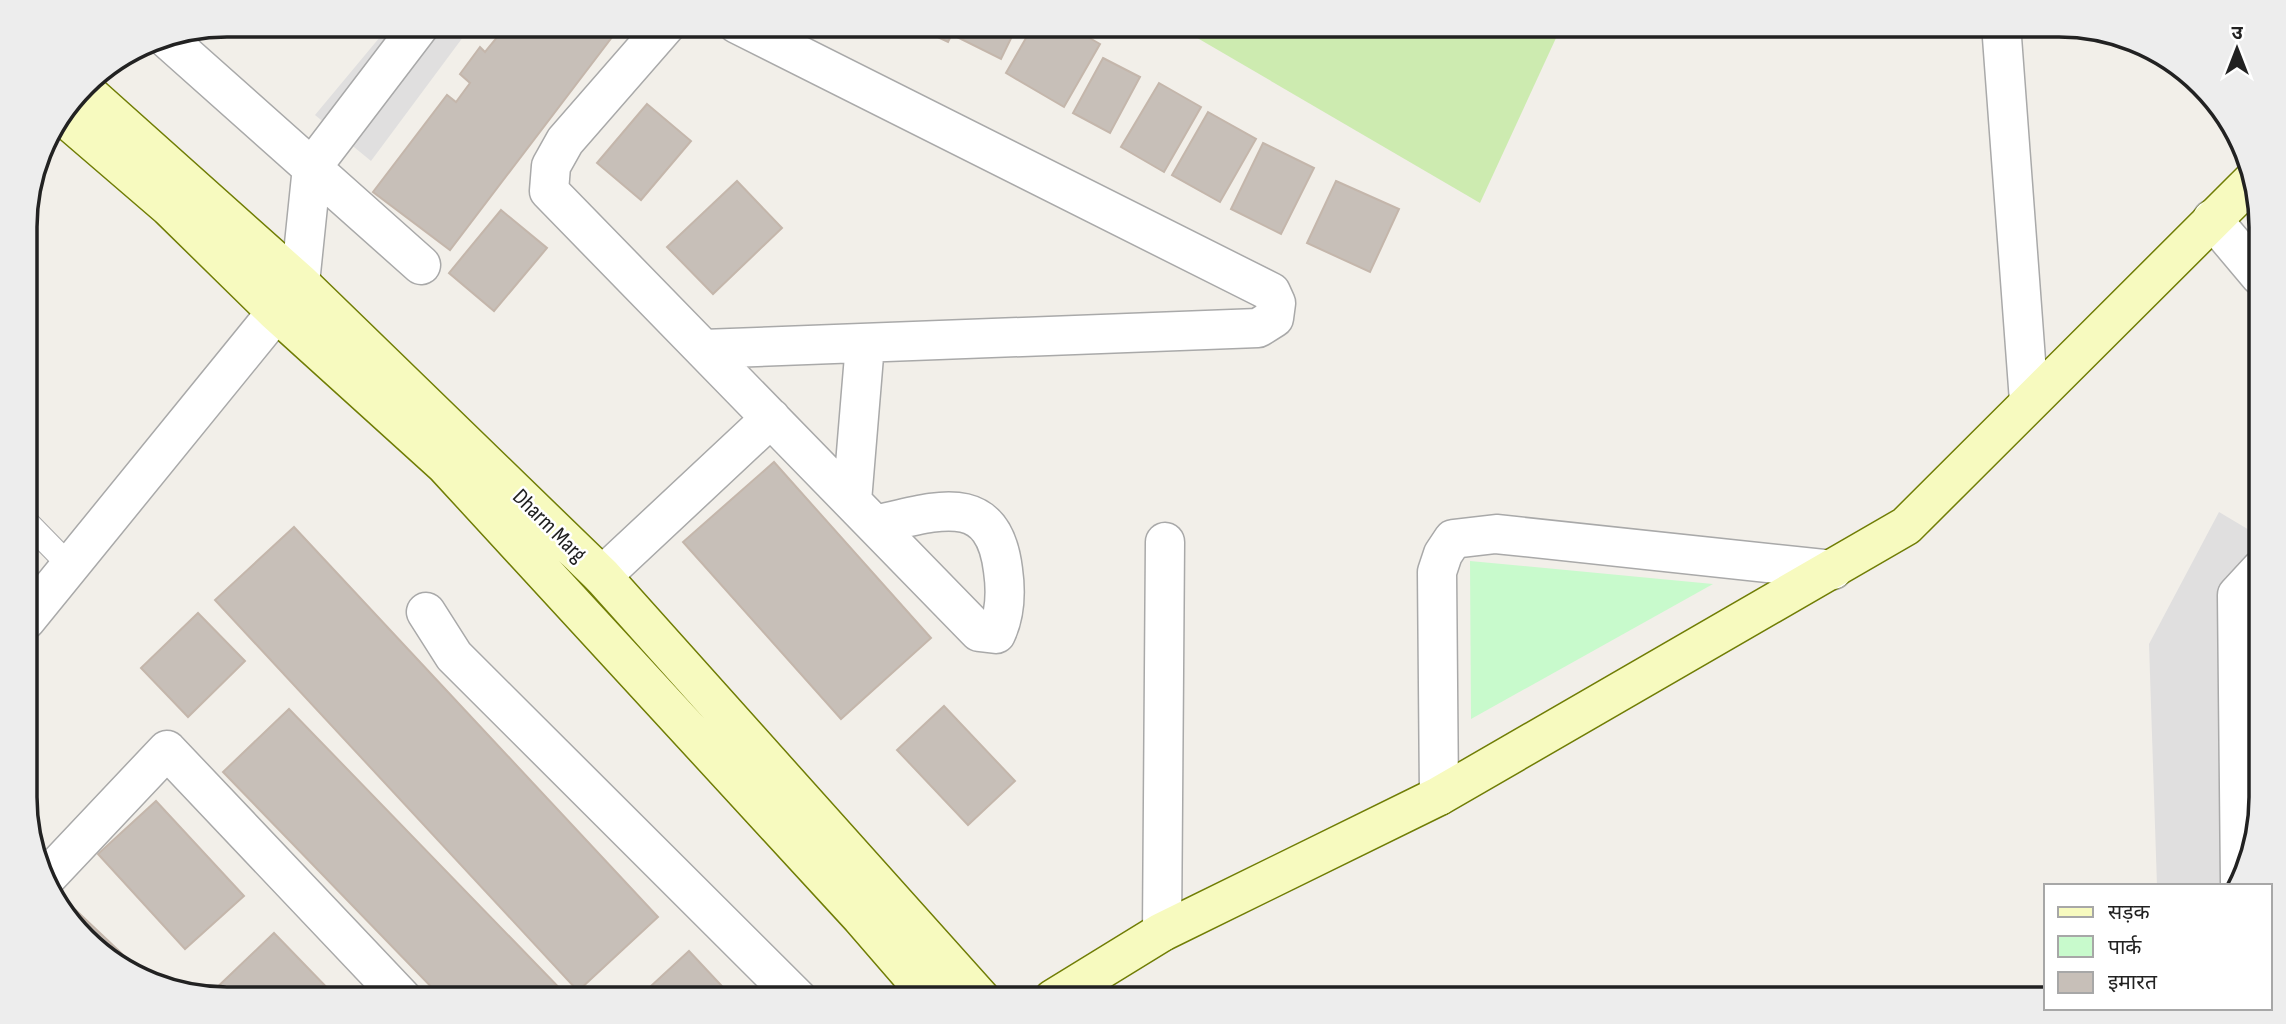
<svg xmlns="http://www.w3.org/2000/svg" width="2286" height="1024" font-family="'Sofia Sans Condensed','Noto Sans Devanagari',sans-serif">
	<rect width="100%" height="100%" fill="#f2efe9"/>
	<!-- residential -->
	<path fill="#e0dfdf" d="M390,25h82l-101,136 -56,-46z
		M2219,512l42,25v261l-15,77 -9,11h-80l-8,-242z"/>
	<!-- grass -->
	<path fill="#cdebb0" d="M1175,25h387l-82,178z"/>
	<!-- park -->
	<path fill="#c8facc" d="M1470,561l243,23 -242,135z"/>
	<!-- building -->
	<path fill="#c7bfb8" stroke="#c4b6ab" stroke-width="2" d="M497,24h125l-172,226 -77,-58 74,-97 9,7 14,-19 -10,-9 20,-27 5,5 14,-17 -6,-5z
		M910,24h47l-9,18z
		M963,24h55l-17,35 -44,-22z
		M1034,24h31l35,20 -36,63 -58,-34z
		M1103,58l37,19 -30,56 -37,-20z
		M1159,83l42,24 -37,65 -43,-25z
		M647,104l44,37 -50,59 -44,-37z
		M1208,112l48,27 -36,63 -48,-27z
		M1263,143l51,25 -33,66 -50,-25z
		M737,181l45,47 -69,66 -46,-47z
		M1336,181l63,28 -29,63 -63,-29z
		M501,210l46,38 -53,63 -45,-38z
		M774,462l157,176 -90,81 -158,-177z
		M294,527l364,390 -80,74 -363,-391z
		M198,613l47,48 -57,56 -47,-49z
		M944,706l71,75 -47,44 -71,-75z
		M289,709l281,290h-127l-220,-227z
		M156,801l88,95 -59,53 -87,-95z
		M65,900l90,85 -6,-1 -83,-64 -6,-15z
		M274,933l64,66 -111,1 -19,-4z
		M689,951l45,48h-97z"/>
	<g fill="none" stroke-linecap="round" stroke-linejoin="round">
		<defs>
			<path id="lane" d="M26,521l43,44"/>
			<path id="street" d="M667,24l-102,117 -14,25 -2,25 430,441 17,2c9,-19 10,-43 7,-64 -10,-82 -69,-58 -128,-45
				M2001,24l28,377
				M165,37l256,228
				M2212,219l48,57
				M703,349l555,-21 16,-10 2,-15 -5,-11 -534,-268
				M852,501l13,-157
				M602,576l169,-158
				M426,612l28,44 344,343
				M26,620l274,-337 12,-116 109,-143
				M1439,796l-2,-224 6,-18 10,-15 43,-5 337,36
				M48,876l119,-126 236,249
				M2240,882l-3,-287 24,-26
				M1162,932l3,-390"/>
			<path id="secondary" d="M83,89l217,194 302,293 379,423
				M62,115l107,92 107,105 169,153 416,452 71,82
				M1053,999l109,-67 277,-136 467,-270 346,-345"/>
		</defs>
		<!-- lane casing -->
		<use href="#lane" stroke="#a9a9a9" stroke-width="25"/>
		<!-- street casing -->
		<use href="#street" stroke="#a9a9a9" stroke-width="41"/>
		<!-- secondary casing -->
		<use href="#secondary" stroke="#707d05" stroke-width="41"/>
		<!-- lane -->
		<use href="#lane" stroke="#fff" stroke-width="23"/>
		<!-- street -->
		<use href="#street" stroke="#fff" stroke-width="38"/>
		<!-- secondary -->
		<use href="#secondary" stroke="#f7fabf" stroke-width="38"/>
	</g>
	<g text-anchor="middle" stroke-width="5" stroke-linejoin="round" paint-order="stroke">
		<!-- street labels -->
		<g font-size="23" fill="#222" stroke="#fff">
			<text transform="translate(550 525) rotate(45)" y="8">Dharm Marg</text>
		</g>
	</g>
	<!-- crop -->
	<path d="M0 0H2286V1024H0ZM227 37H2059A190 190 0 0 1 2249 227V797A190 190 0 0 1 2059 987H227A190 190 0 0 1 37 797V227A190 190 0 0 1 227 37Z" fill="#ededed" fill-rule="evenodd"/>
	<path fill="none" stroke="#222" stroke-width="3.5" d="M227 37H2059A190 190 0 0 1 2249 227V797A190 190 0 0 1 2059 987H227A190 190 0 0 1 37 797V227A190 190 0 0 1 227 37Z"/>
	<!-- legend -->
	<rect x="2044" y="884" width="228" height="126" fill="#ffffff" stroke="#a7a7a7" stroke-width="2"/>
	<rect x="2058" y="907" width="35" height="10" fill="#f7fabf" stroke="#a7a7a7" stroke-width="2"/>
	<text x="2108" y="919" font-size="21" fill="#222222">सड़क</text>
	<rect x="2058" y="936" width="35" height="21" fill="#c8facc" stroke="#a7a7a7" stroke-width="2"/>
	<text x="2108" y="954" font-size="21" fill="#222222">पार्क</text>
	<rect x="2058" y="972" width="35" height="21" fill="#c7bfb8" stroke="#a7a7a7" stroke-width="2"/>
	<text x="2108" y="989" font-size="21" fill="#222222">इमारत</text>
	<!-- north arrow -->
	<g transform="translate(2237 49)" stroke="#ffffff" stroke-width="5" paint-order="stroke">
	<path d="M0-5L12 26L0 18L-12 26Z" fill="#222222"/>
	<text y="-10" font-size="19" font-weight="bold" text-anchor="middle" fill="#222222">उ</text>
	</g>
</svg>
